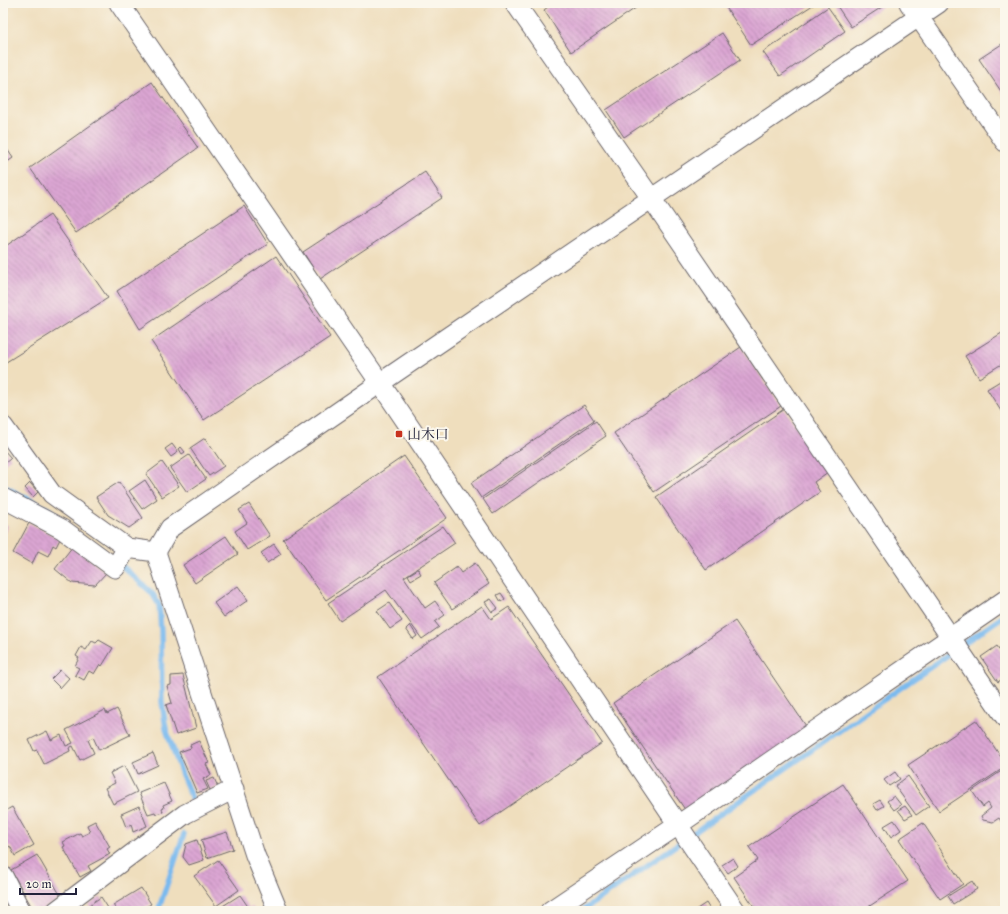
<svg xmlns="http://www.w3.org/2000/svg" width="1008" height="914" font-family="'IM FELL Great Primer','Noto Serif JP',serif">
	<defs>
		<pattern id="building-back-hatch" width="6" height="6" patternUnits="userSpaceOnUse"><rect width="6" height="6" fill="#dba6d3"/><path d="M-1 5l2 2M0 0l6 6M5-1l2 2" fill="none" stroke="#b187ac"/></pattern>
	</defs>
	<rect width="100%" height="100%" fill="#fbf7ec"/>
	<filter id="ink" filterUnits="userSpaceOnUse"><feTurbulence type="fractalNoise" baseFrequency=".025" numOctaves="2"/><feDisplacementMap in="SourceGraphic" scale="8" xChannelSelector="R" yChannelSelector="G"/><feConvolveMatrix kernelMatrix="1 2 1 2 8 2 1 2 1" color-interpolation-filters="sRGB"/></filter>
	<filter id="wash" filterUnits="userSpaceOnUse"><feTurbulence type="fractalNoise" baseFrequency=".012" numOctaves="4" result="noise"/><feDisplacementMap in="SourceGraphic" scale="16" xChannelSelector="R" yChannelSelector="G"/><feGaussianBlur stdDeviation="0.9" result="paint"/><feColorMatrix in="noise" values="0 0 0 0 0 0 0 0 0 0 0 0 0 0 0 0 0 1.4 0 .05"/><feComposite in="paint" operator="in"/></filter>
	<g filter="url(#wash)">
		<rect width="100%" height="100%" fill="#efdebd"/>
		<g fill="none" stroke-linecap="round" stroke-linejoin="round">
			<!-- stream -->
			<path stroke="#7abaee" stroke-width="5.5" d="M3,486l46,24 11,9
				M121,565l31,28 7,12 2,26 1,71 4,27 16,46 11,26
				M158,911l26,-77
				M582,911l423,-296"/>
		</g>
		<g id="blocks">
			<!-- building -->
			<path fill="url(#building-back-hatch)" d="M553,3h90l-72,49 -27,-42z
				M723,3h93l-65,42z
				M835,3h45l2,4 -31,20z
				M828,7l17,24 -65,45 -17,-24z
				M722,33l18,27 -116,77 -18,-27z
				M1005,42v55l-26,-38z
				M152,82l46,66 -122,85 -46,-65z
				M3,143l10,15 -10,7z
				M425,172l17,26 -122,81 -17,-27z
				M244,206l24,38 -128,85 -23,-38z
				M50,215l58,83 -105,66v-116z
				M276,256l54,81 -126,83 -53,-79z
				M1005,331v31l-26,16 -14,-22z
				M741,347l40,59 -127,86 -40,-59z
				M1005,378v30l-4,3 -14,-22z
				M584,405l10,15 -113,78 -10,-15z
				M784,409l44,63 -14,10 6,10 -114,78 -50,-73z
				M596,421l10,15 -113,78 -10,-15z
				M205,438l19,28 -15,10 -19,-28z
				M172,444l6,8 -7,5 -6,-8z
				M181,447l4,5 -3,2 -3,-5z
				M3,449l8,9 -8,7z
				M189,455l17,24 -19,13 -17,-24z
				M404,456l43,62 -121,82 -43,-61z
				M162,462l17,24 -17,11 -16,-23z
				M145,480l12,19 -15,10 -13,-18z
				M119,482l24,36 -14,10 -21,-13 -12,-18z
				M30,483l8,9 -5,5 -8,-9z
				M249,504l21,32 -23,14 -12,-19 12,-8 -8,-13z
				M3,523l5,3 -5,10z
				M29,523l31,16 -4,8 -3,-2 -5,11 -10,-5 -6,13 -19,-11z
				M443,526l12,17 -51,34 21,31 10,-7 10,14 -10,7 4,5 -17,12 -36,-49 -46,31 -12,-18z
				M226,536l12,18 -43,29 -12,-18z
				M274,544l7,10 -14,9 -6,-10z
				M73,546l33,27 -11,12 -23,-2 -17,-14z
				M475,563l14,21 -37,25 -18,-26 23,-16 4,6z
				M418,569l3,5 -10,6 -3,-5z
				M238,586l10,14 -24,17 -10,-14z
				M501,593l4,6 -4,3 -4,-7z
				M491,599l7,9 -6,4 -7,-10z
				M389,603l13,18 -12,8 -13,-18z
				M482,606l9,13 18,-12 93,136 -122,83 -102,-149z
				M735,621l73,108 -122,82 -73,-108z
				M410,625l7,11 -4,3 -7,-10z
				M99,640l14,8 -11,18 -2,-2 -6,10 -5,-3 -5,9 -9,-5 4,-7 -4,-2 4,-8 -3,-2 5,-9 5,3 6,-9 4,2z
				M997,646l8,12v19l-7,5 -17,-25z
				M60,670l9,8 -9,10 -9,-9z
				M183,675l13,53 -20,7 -10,-30 6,-2 -5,-17 4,-1v-9z
				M117,709l13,26 -31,15 -6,-13 -5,3 6,13 -14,7 -7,-14 -4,2 1,3 -26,13 -7,-14 -3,1 -5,-11 18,-9 4,9 10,-5 5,11 7,-3 -7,-13 39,-20 2,4z
				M976,720l29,43v4l-66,44 -31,-46z
				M199,741l10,22 -3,1 5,11 -8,4 5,10 -11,4 -18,-41 12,-4 -1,-3z
				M153,753l5,12 -20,9 -5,-12z
				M124,766l13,26 -24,12 -8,-16 10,-5 -5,-10z
				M1003,770l2,3v54l-6,-9 -6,4 -10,-2 -2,-4 10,-8 -3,-5 -5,4 -11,-16z
				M895,772l5,7 -11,7 -5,-6z
				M908,776l21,30 -13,9 -21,-29z
				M214,778l4,9 -8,3 -4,-9z
				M164,783l8,18 -9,4 1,3 -2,1 1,3 -7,2 -1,-2 -7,2 -9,-21z
				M843,784l65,97 -46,30h-105l-23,-34 24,-17 -9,-13z
				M894,796l7,9 -7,5 -7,-9z
				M880,800l4,6 -7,4 -4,-6z
				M139,806l8,20 -14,6 -2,-8 -5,3 -5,-13z
				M905,806l7,9 -7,4 -7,-9z
				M12,807l22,38 -19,11 -5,-10 -6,4 -1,-2v-36z
				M894,820l7,10 -10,7 -7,-11z
				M95,821l15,26 -3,2 3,5 -22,12 3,5 -11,6 -17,-30 2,-1 -2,-4 17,-9 2,3 8,-4 -3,-7z
				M923,823l40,61 -23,15 -41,-60z
				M227,832l6,17 -26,9 -6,-18z
				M197,840l7,20 -15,5 -6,-8 3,-13z
				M37,855l25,43 -23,13h-5l-23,-41z
				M733,858l5,8 -10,7 -6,-8z
				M218,860l21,30 -23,16 -22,-30z
				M972,881l5,8 -24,15 -5,-8z
				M141,888l10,16 -12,7h-22l-4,-6z
				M240,895l9,13 4,-1 1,4h-34l-2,-2z
				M101,897l9,14h-17l-4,-6z
				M706,903l5,8h-17z"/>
		</g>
	</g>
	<g filter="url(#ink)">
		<use href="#blocks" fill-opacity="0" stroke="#6a6468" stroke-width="1"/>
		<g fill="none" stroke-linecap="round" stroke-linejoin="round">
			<defs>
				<path id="minor" d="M119,3l261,380 356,528
					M515,3l136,195 354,519
					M909,3l96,139
					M3,426l49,68 75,54 29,4
					M3,498l59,31 53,39 12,-20
					M3,876l18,35
					M56,911l129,-97 49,-25
					M278,911l-23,-56 -99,-303 14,-24 210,-145 559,-380
					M550,911l128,-86 327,-225"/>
			</defs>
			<!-- minor casing -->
			<use href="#minor" stroke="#6a6468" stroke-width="21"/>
			<!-- minor -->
			<use href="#minor" stroke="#fff" stroke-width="19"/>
		</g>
	</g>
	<!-- markers -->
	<rect fill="#c8321e" stroke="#fbf7ec" stroke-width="1.5" x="395" y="430" width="8" height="8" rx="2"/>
	<g text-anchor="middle" stroke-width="4" stroke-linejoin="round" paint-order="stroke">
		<!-- poi labels -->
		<g font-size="14" fill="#22223b" stroke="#fbf7ec" text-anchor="start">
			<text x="407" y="439">山木口</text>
		</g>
	</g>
	<!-- margin -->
	<rect width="1008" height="914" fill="none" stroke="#fbf7ec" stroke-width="16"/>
	<!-- scale -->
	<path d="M20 888v6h56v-6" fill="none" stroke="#22223b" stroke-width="2"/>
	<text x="26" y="888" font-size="12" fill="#22223b" stroke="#fbf7ec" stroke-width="3" paint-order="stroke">20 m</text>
</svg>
